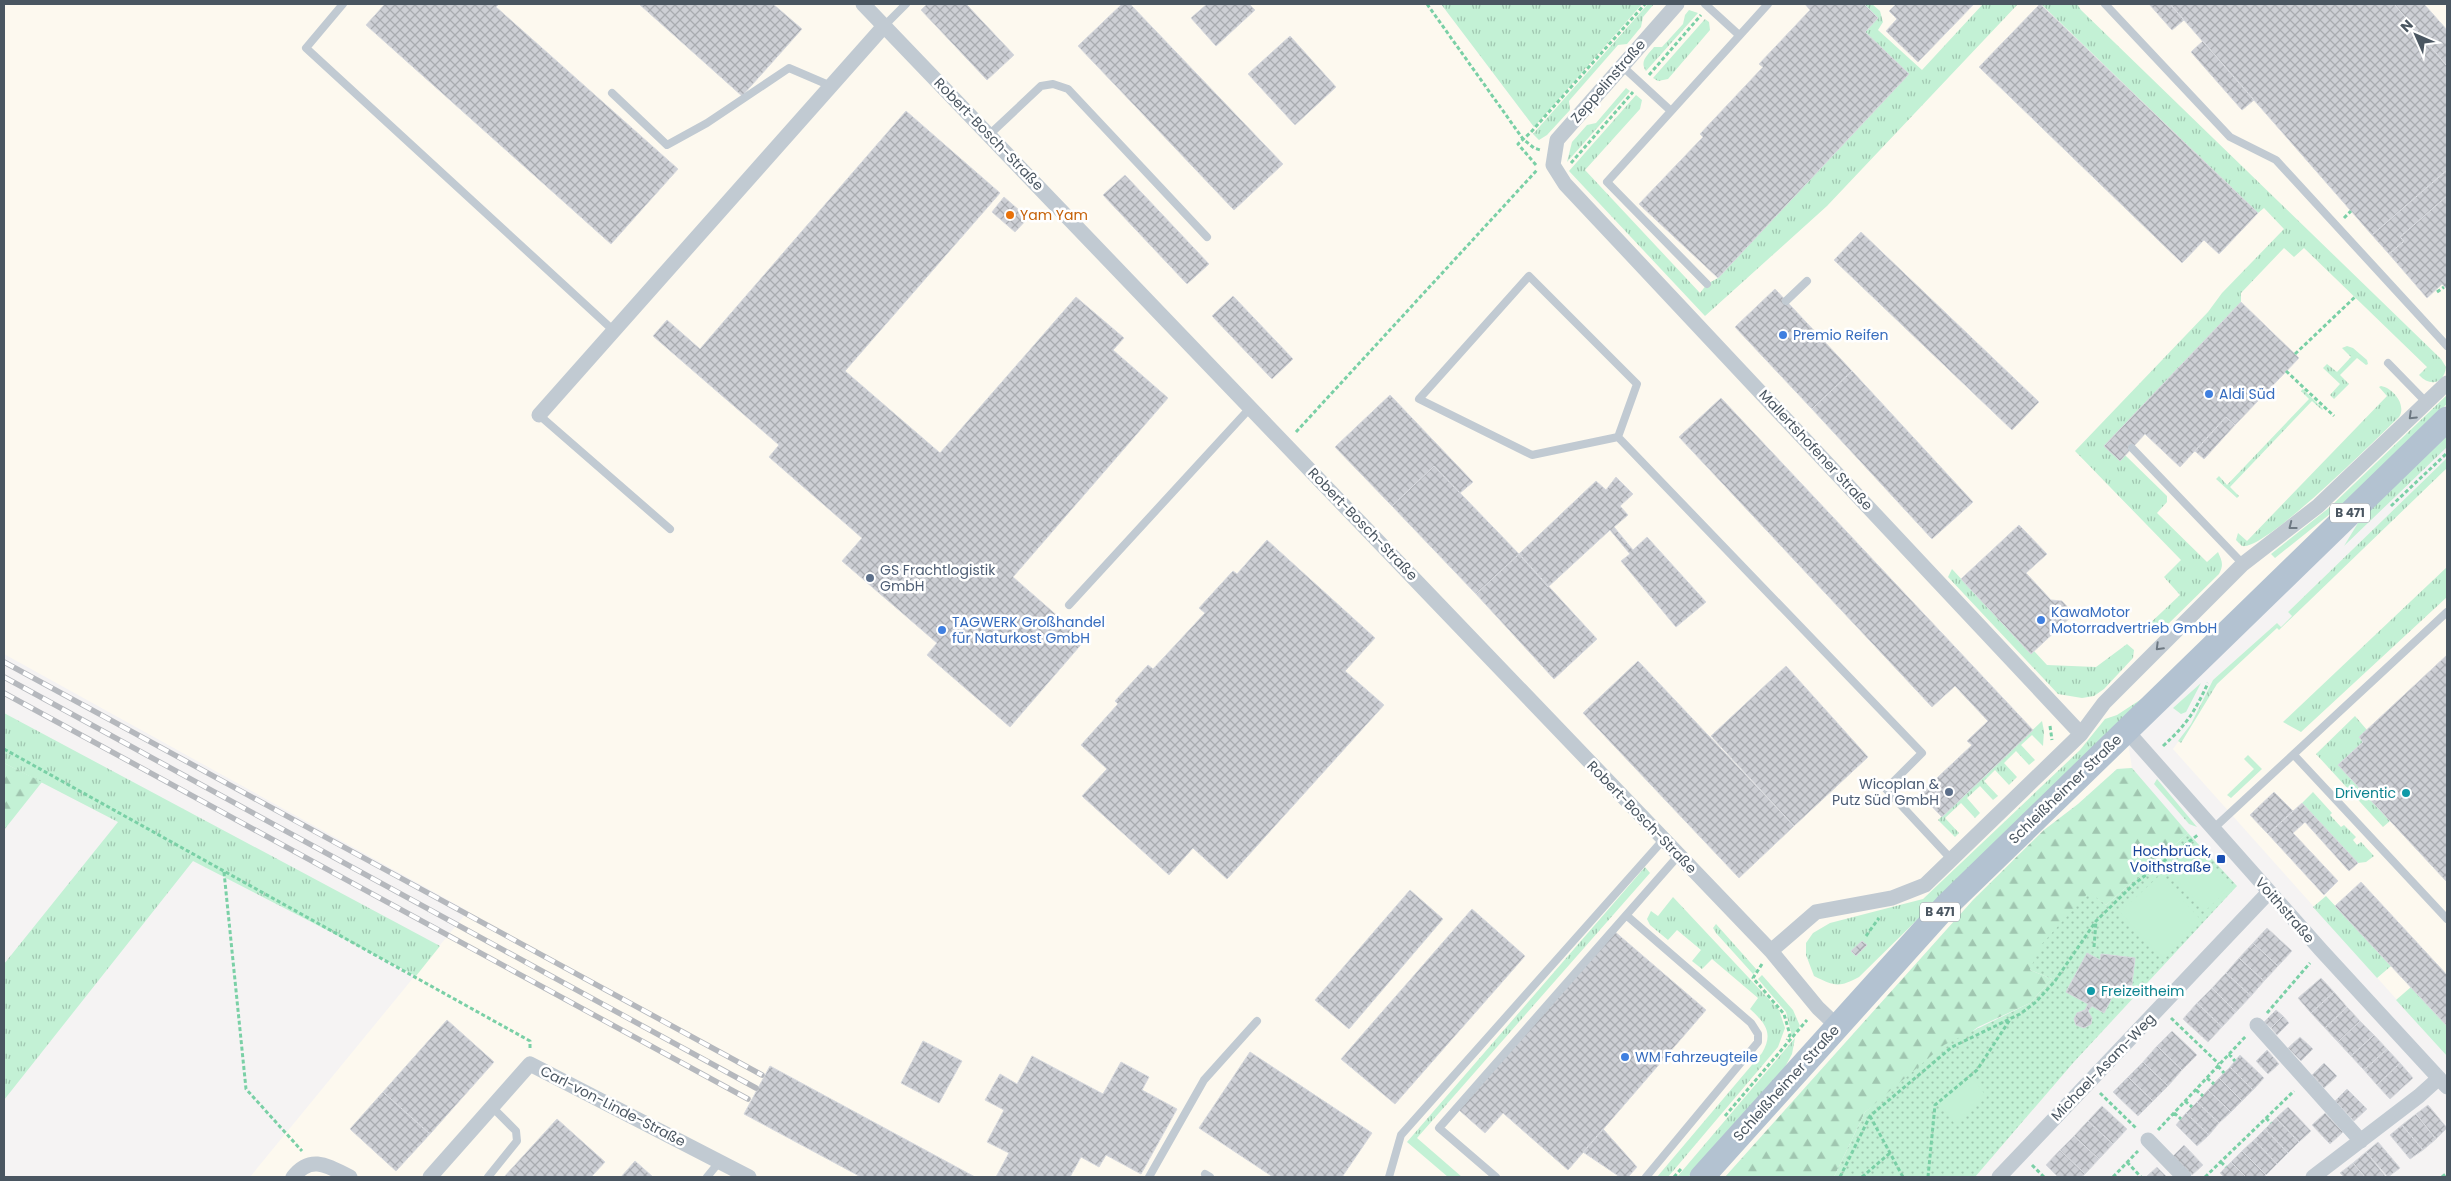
<svg xmlns="http://www.w3.org/2000/svg" width="2451" height="1181" font-family="Poppins,sans-serif">
	<defs>
		<pattern id="grass-tufts" width="24" height="20" patternUnits="userSpaceOnUse" patternTransform="scale(1.25)"><rect width="24" height="20" fill="#c3f1d5"/><path d="M3 7l-1-3M5 7V3M7 7l1-3M15 17l-1-3M17 17v-4M19 17l1-3" fill="none" stroke="#a0c6b0"/></pattern>
		<pattern id="forest-firs" width="22" height="20" patternUnits="userSpaceOnUse" patternTransform="scale(1.25)"><rect width="22" height="20" fill="#c3f1d5"/><path d="M5 1l3.5 6h-7zM16 11l3.5 6h-7z" fill="#a0c6b0"/></pattern>
		<pattern id="park-dots" width="8" height="8" patternUnits="userSpaceOnUse" patternTransform="scale(1.25)"><rect width="8" height="8" fill="#c3f1d5"/><path d="M2 2h.1M6 6h.1" fill="none" stroke="#a0c6b0" stroke-width="1.8" stroke-linecap="round"/></pattern>
		<pattern id="building-cross-hatch" width="8" height="8" patternUnits="userSpaceOnUse" patternTransform="scale(1.25)"><rect width="8" height="8" fill="#cdcfd5"/><path d="M0 0l8 8M0 8l8-8" fill="none" stroke="#a8abb0"/></pattern>
	</defs>
	<rect width="100%" height="100%" fill="#f5f3f3"/>
	<!-- commercial -->
	<path fill="#fdf9ef" d="M4,4h1437l93,123 108,-123h805v419l-321,307 6,38 -15,1 -39,35 -34,26 -71,70 -248,277h-1475l218,-266 -464,-257z
		M2447,458v598l-274,-307 18,-25 22,-44 64,-57 4,4 11,-11 -4,-4z"/>
	<!-- grass -->
	<path fill="url(#grass-tufts)" d="M1441,4h201l-108,123z
		M1648,4h6l-11,13 -2,10 -14,17 -9,1 -49,56 1,9 -23,25 -8,5 -6,-6z
		M1864,4h8l8,7 3,11 -5,8 44,40 61,-66h35l-191,202 -122,110 -136,-145 67,-76 6,5 -2,9 -55,61 115,123 7,-9 11,-6 191,-204 -44,-42 13,-14z
		M2041,4h36l4,6 360,349 5,8c-2,17 -16,20 -27,8l8,-8 -123,-119 -10,9 -10,-9 -43,45v9l-137,144 21,9 42,41v6l-10,11 50,49 11,-10c4,9 6,13 1,22l-59,58h-8l-6,-5 34,-32 -16,-18 17,-17 -106,-109 133,-139 14,-19 62,-64 -20,-21 -6,5z
		M1689,10l9,3 -52,58c-7,-10 2,-16 8,-24h8l21,-23 2,-9z
		M1705,19l4,3 1,8 -42,49 -10,2 -5,-3z
		M1626,88l4,3 -63,71 5,-20 15,-17 9,-2z
		M2347,346l6,2 14,12 1,4 -2,1 -9,-7 -17,17 9,9 -15,15 -4,-4 10,-11 -17,-16 4,-4 10,8 14,-15 -9,-9z
		M2381,386c12,2 26,19 18,31 -22,21 -134,134 -157,129l-6,-6 2,-7 9,8 140,-145 -8,-9z
		M2303,389l20,20 -1,1 -10,-9 -82,86 9,9 -2,2 -21,-19 3,-3 8,9 82,-86 -8,-8z
		M2447,395v9l-102,98 -70,56 -4,-4 59,-47z
		M2447,434v13l-103,99 17,-28z
		M2447,458v10l-168,162 -2,-2 -60,56 -36,59 -3,-2 13,-17 22,-44 64,-57 4,4 11,-11 -4,-4z
		M2447,567v30l-146,135 -18,-10z
		M1952,569l79,85 3,-3 13,14 49,2 31,-23 7,6 -1,8 -29,31 -10,7 -12,2 -24,-4 -110,-117z
		M2201,683l-15,29 -5,2 -8,-6z
		M2143,698l-284,279c-20,11 -25,9 -45,-1l-8,-21v-12l7,-10 17,-10 93,-24 157,-149 25,-31 12,-4z
		M4,713l436,233 -24,30 -223,-115 -189,239v-136l114,-142 -114,-59z
		M2355,716l12,14 -8,7 4,5 -25,23 52,56 -7,6 -67,-73z
		M2042,721l2,10 -1,15 -11,-11 -11,10 14,15 -6,5 -13,-14 -12,12 13,14 -8,8 -14,-15 -11,11 14,15 -5,4 -13,-14 -13,12 13,15 -5,5 -14,-15 -16,15 14,15 -4,4 -17,-17z
		M2248,755l14,14 -31,29 -4,-3 27,-26 -10,-10z
		M2157,779l40,48 -8,-3 -35,-40z
		M2313,792l19,21 -2,2 11,12 3,-2 12,12 -3,3 4,5 4,-3 13,14 -8,6 -8,1 -56,-60z
		M1645,867l5,6 -233,265 45,39h-14l-41,-35z
		M2326,896l65,70 -14,12 -64,-71z
		M1673,897l106,113 6,18 -7,19 -110,130h-11l105,-124c12,-20 3,-30 -12,-44l8,-11 -46,-39 -10,10 -10,-8 9,-11 -24,-20 -9,10 -18,-15 -3,-6 4,-8 7,5z
		M1716,924l41,46 -4,4 -37,-41 -3,-5z
		M1762,975l31,35 7,16 -8,10 -6,-24 -28,-33z
		M2411,987l36,39v30l-51,-56z
		M1795,1038l-3,16 -7,13 -97,110h-11z"/>
	<!-- forest -->
	<path fill="url(#forest-firs)" d="M4,763l38,19 -38,48z
		M2132,768l56,65 -82,72 -17,-12 -59,77 22,9 -22,24 -52,24 -113,85 -31,65h-109l248,-277 71,-70 34,-26 39,-35z"/>
	<!-- park -->
	<path fill="url(#park-dots)" d="M2188,833l49,53 -164,177 -98,114h-141l31,-65 79,-67 86,-42 22,-24 -22,-9 10,-24 49,-54 17,13z"/>
	<!-- garden -->
	<path fill="#c3f1d5" d="M2194,846l37,41 -26,24 -37,-41z
		M2160,875l41,45 -37,39 -44,-47z
		M1971,1076l16,21 -33,26 -16,-21z"/>
	<!-- building -->
	<path fill="url(#building-cross-hatch)" stroke="#d7d9de" d="M385,4h114l-3,3 182,162 -67,75 -245,-219z
		M639,4h134l29,25 -60,67z
		M927,4h39l48,51 -27,25 -66,-70z
		M1122,4h8l153,160 -49,46 -156,-164z
		M1207,4h42l6,6 -39,36 -25,-28z
		M1805,4h59l14,14 -13,14 44,42 -191,204 -79,-74 64,-67 -3,-3 63,-67 -4,-3 51,-54z
		M1896,4h78l-56,58 -32,-31 11,-12 -8,-8z
		M2040,4l218,209 -39,41 -15,-14 -22,23 -203,-196z
		M2149,4h21l14,16 -12,10z
		M2170,4h224l53,62v104l-75,65z
		M2394,4h30l23,26v36z
		M1290,36l46,51 -41,38 -47,-51z
		M2203,41l51,59 -12,10 -51,-58z
		M906,111l94,82 -155,178 95,82 136,-156 48,41 -11,12 55,48 -155,179 72,63 -75,87 -83,-72 10,-12 -95,-82 20,-23 -93,-81 10,-12 -126,-109 14,-16 33,29z
		M2447,170v26l-47,41 4,4 -15,13 -17,-19z
		M1125,175l84,89 -22,20 -84,-89z
		M2447,196v93l-5,-5 -15,14 -38,-44 15,-13 -4,-4z
		M1004,197l24,21 -13,14 -23,-20z
		M1861,232l178,170 -27,28 -178,-170z
		M1775,289l77,82 -40,38 -77,-82z
		M1233,296l60,63 -21,20 -60,-63z
		M2241,302l58,56 -64,67 -9,-8 -46,50 -35,-33 -25,27 -16,-15z
		M1852,371l121,131 -41,37 -120,-130z
		M1390,395l83,87 -13,11 -26,-27 -42,40 -57,-59z
		M1721,398l312,332 -91,87 -22,-23 52,-49 -5,-4 21,-20 -33,-35 -23,21 -253,-270z
		M2226,417l9,8 -31,34 -9,-8z
		M1434,466l85,88 -43,40 -84,-88z
		M1616,477l17,17 -13,12 8,9 -14,12 19,23 14,-13 59,65 -30,25 -55,-66 9,-7 -20,-24 -62,57 -29,-33 77,-73 10,9z
		M2019,525l28,29 -21,19 25,27 11,1 12,13 -43,40 -70,-75z
		M1267,540l108,98 -30,33 39,34 -157,174 -34,-31 -24,27 -87,-79 25,-27 -26,-24 37,-41 -3,-3 33,-36 5,4 52,-56 -6,-5 34,-37 4,3z
		M1519,554l78,85 -43,40 -78,-85z
		M2447,655v227l-109,-117 25,-23 -4,-5z
		M1638,661l156,165 -55,52 -156,-165z
		M1786,666l82,91 -74,69 -83,-90z
		M2274,792l19,19 -25,23 -18,-19z
		M2302,803l56,60 -9,8 -44,-49 -12,11 45,48 -14,14 -56,-61z
		M2361,882l86,93v51l-112,-120z
		M1410,890l33,29 -94,110 -34,-29z
		M1472,909l53,47 -130,148 -54,-45z
		M2267,928l25,23 -14,15 -25,-23z
		M1614,931l92,79 -138,160 -65,-57 -18,20 -26,-23z
		M1862,941l5,4 -11,11 -5,-5z
		M2253,943l25,23 -14,15 -25,-23z
		M2087,953l13,7 1,-6 34,4 -4,34 -15,-2 -12,23 -12,-7 -4,5 4,7 -1,6 -7,4 -8,-3 -2,-6 3,-6 8,-3 3,-6 -22,-12z
		M2239,958l25,23 -13,15 -25,-23z
		M2226,973l25,23 -15,16 -24,-24z
		M2321,978l13,14 -23,21 -13,-15z
		M2212,988l24,24 -14,15 -25,-24z
		M2334,992l13,15 -22,21 -14,-15z
		M2197,1003l25,24 -14,15 -25,-23z
		M2347,1007l13,14 -22,21 -13,-14z
		M2276,1010l7,6 -12,12 -7,-6z
		M2283,1016l6,7 -12,12 -6,-7z
		M447,1020l47,42 -64,72 -47,-42z
		M2360,1021l14,14 -23,21 -13,-14z
		M2172,1031l25,24 -15,15 -25,-24z
		M2374,1035l13,14 -23,21 -13,-14z
		M2300,1037l13,12 -12,12 -13,-13z
		M923,1041l39,20 -23,42 -38,-20z
		M2157,1046l25,24 -14,16 -25,-24z
		M2387,1049l13,14 -23,22 -13,-15z
		M2267,1050l12,14 -11,10 -12,-13z
		M1250,1052l122,81 -30,44h-69l-74,-49z
		M2240,1055l24,23 -11,12 -23,-23z
		M1032,1056l71,38 18,-32 28,15 -7,13 35,19 -36,65 -35,-19 -7,12 -18,-10 -11,20h-74l13,-24 -22,-11 17,-32 -19,-10 15,-26 17,10z
		M2143,1062l25,24 -15,15 -25,-24z
		M2324,1063l13,13 -13,12 -12,-13z
		M2400,1063l13,15 -23,21 -13,-14z
		M770,1066l205,111h-114l-117,-63z
		M2230,1067l23,23 -11,11 -23,-23z
		M2128,1077l25,24 -15,15 -25,-24z
		M2219,1078l23,23 -11,11 -23,-22z
		M2347,1089l20,20 -13,12 -19,-20z
		M2208,1090l23,22 -12,11 -22,-21z
		M383,1092l47,42 -34,37 -46,-42z
		M2197,1102l22,21 -10,12 -23,-22z
		M2428,1105l19,23 -11,11 -20,-25z
		M2102,1106l25,23 -14,15 -25,-23z
		M2288,1107l23,24 -12,11 -23,-24z
		M2186,1113l23,22 -12,11 -21,-21z
		M2325,1113l18,19 -13,12 -18,-19z
		M2416,1114l20,25 -13,11 -21,-25z
		M2276,1118l23,24 -11,11 -23,-24z
		M557,1119l48,43 -14,15h-87z
		M2088,1121l25,23 -14,15 -25,-23z
		M2402,1125l21,25 -13,9 -20,-24z
		M1603,1129l34,38 -9,10h-8l-37,-25z
		M2265,1129l23,24 -11,11 -23,-24z
		M2074,1136l25,23 -14,15 -25,-24z
		M2254,1140l23,24 -11,11 -24,-24z
		M2378,1142l22,26 -12,9 -22,-25z
		M2184,1145l19,20 -11,10 -19,-19z
		M2060,1150l25,24 -4,3h-23l-12,-12z
		M2242,1151l24,24 -3,2h-17l-15,-15z
		M2366,1152l20,25h-21l-12,-14z
		M635,1161l18,16h-32z
		M2231,1162l15,15h-22l-4,-4z
		M2353,1163l12,14h-21l-4,-4z
		M2157,1167l10,10h-21z"/>
	<g fill="none" stroke-linecap="round" stroke-linejoin="round">
		<!-- path -->
		<path stroke="#7ad0a6" stroke-width="3" stroke-dasharray="4 2.5" stroke-linecap="butt" d="M1427,4l96,135 11,9 6,2
			M1649,75l52,-60
			M1571,163l62,-71
			M1536,165l-18,-21 13,-12 114,-128
			M2344,218l7,-7
			M2437,292l7,-5
			M2295,354l60,-57
			M2286,371l48,45
			M1296,432l241,-262
			M2391,506l56,-53
			M2050,726l2,14
			M2163,746c24,-22 31,-33 45,-63
			M4,749l526,292v7
			M224,872l22,217 56,62
			M1866,936l13,-18
			M2094,947l2,-26
			M1762,964l-9,14 31,36 6,21 -3,5
			M2267,1013l43,-50
			M2171,1018l48,46
			M2229,1054l6,7
			M2218,1066l6,7
			M2207,1078l7,6
			M2196,1090l7,6
			M2100,1093l37,36
			M2185,1101l7,6
			M2174,1113l7,6
			M1725,1116l82,-96
			M1870,1116l33,61
			M2266,1118l5,5
			M2158,1130l88,-94
			M2127,1162l14,15
			M2221,1162l5,5
			M2032,1165l12,12
			M1674,1177l7,-8
			M1840,1177l30,-61 82,-69 68,-33 16,-12 19,-21 41,-60 38,-37 65,-50
			M1862,1177l28,-24
			M1928,1177l7,-72 42,-35 34,-52
			M2113,1177l25,-26
			M2205,1177l89,-86
			M2442,1177l5,-4"/>
		<!-- lane -->
		<path stroke="#c1cad2" stroke-width="8" d="M343,4l-37,44 308,283
			M1705,4l34,31
			M2105,4l125,133 46,23 171,186
			M885,25l21,-21
			M1622,66l49,45
			M612,93l55,52 40,-22 82,-55 42,18
			M990,134l51,-48 12,-2 15,5 139,148
			M1707,284l-100,-102 161,-178
			M1786,301l21,-20
			M2388,363l38,39
			M539,415l131,114
			M1618,437l-86,18 -113,-56 110,-123 108,108 -19,53 304,316 -36,36 66,71
			M2132,448l111,116
			M1069,605l182,-198
			M2294,755l153,164
			M2214,828l233,-216
			M1626,915l125,108 7,11v8l-112,135
			M1205,1174l5,3
			M488,1177l29,-36 -1,-10 -24,-24
			M707,1177l13,-16
			M1149,1177l55,-97 53,-59
			M1389,1177l12,-42 263,-296
			M1496,1177l-57,-49 240,-273"/>
		<!-- street -->
		<path stroke="#c1cad2" stroke-width="15" d="M863,4l908,947 47,57 19,18
			M1677,4l-120,136 -4,25 12,19 516,550
			M539,415l346,-390
			M2126,730l195,220 126,137
			M1771,951l45,-39 76,-14 33,-13 156,-151 23,-31 139,-139 75,-58 129,-123
			M2257,1025l104,116
			M2148,1140l36,37
			M293,1177c18,-23 35,-11 57,0
			M430,1177l100,-113 219,113
			M1999,1177l270,-285
			M2313,1177l106,-81 20,-18"/>
		<!-- primary -->
		<path stroke="#b3c2d1" stroke-width="25" d="M1702,1177l244,-271 501,-487"/>
		<defs>
			<path id="rail" d="M4,662l758,413
				M4,677l752,411
				M4,693l744,406"/>
		</defs>
		<!-- rail casing -->
		<use href="#rail" stroke="#b5b8bd" stroke-width="5.5"/>
		<!-- rail -->
		<use href="#rail" stroke="#fff" stroke-width="4" stroke-dasharray="11" stroke-linecap="butt"/>
	</g>
	<!-- one-way arrows -->
	<defs><path id="oneway-chevron" d="M-2-3.5L2.5 0L-2 3.5" fill="none" stroke-width="1.6" stroke-linecap="round" stroke-linejoin="round" transform="scale(1.25)"/></defs>
	<g stroke="#6e7983">
		<use href="#oneway-chevron" transform="translate(2412 416) rotate(136)"/>
		<use href="#oneway-chevron" transform="translate(2292 526) rotate(142)"/>
		<use href="#oneway-chevron" transform="translate(2159 647) rotate(135)"/>
	</g>
	<!-- markers -->
	<circle fill="#e8710a" stroke="#fff" stroke-width="2" cx="1010" cy="215" r="5"/>
	<g fill="#3f7fe0" stroke="#fff" stroke-width="2">
		<circle cx="1783" cy="335" r="5"/>
		<circle cx="2209" cy="394" r="5"/>
		<circle cx="2041" cy="620" r="5"/>
		<circle cx="942" cy="630" r="5"/>
		<circle cx="1625" cy="1057" r="5"/>
	</g>
	<g fill="#5c6f8a" stroke="#fff" stroke-width="2">
		<circle cx="870" cy="578" r="5"/>
		<circle cx="1949" cy="792" r="5"/>
	</g>
	<g fill="#0f9aa8" stroke="#fff" stroke-width="2">
		<circle cx="2406" cy="793" r="5"/>
		<circle cx="2091" cy="991" r="5"/>
	</g>
	<rect fill="#1a4fb4" stroke="#fff" stroke-width="2" x="2216" y="854" width="10" height="10" rx="2.5"/>
	<g text-anchor="middle" stroke-width="5" stroke-linejoin="round" paint-order="stroke">
		<!-- shield labels -->
		<g fill="#fff" stroke="#808990" stroke-width="1">
			<rect x="2330" y="503.5" width="40" height="19" rx="4"/>
			<rect x="1920" y="902.5" width="40" height="19" rx="4"/>
		</g>
		<g font-size="12" font-weight="bold" fill="#4a5661">
			<text x="2350" y="517">B 471</text>
			<text x="1940" y="916">B 471</text>
		</g>
		<!-- street labels -->
		<g font-size="14" fill="#4a5661" stroke="#fff">
			<text transform="translate(1608 81) rotate(-49)" y="5">Zeppelinstraße</text>
			<text transform="translate(989 134) rotate(46)" y="5">Robert-Bosch-Straße</text>
			<text transform="translate(1816 450) rotate(47)" y="5">Mallertshofener Straße</text>
			<text transform="translate(1363 524) rotate(46)" y="5">Robert-Bosch-Straße</text>
			<text transform="translate(2065 789) rotate(-44)" y="5">Schleißheimer Straße</text>
			<text transform="translate(1642 817) rotate(46)" y="5">Robert-Bosch-Straße</text>
			<text transform="translate(2285 910) rotate(49)" y="5">Voithstraße</text>
			<text transform="translate(2103 1067) rotate(-46)" y="5">Michael-Asam-Weg</text>
			<text transform="translate(1786 1083) rotate(-48)" y="5">Schleißheimer Straße</text>
			<text transform="translate(613 1106) rotate(27)" y="5">Carl-von-Linde-Straße</text>
		</g>
		<!-- food labels -->
		<g font-size="14" fill="#c56008" stroke="#fff" text-anchor="start">
			<text x="1020" y="220">Yam Yam</text>
		</g>
		<!-- shop labels -->
		<g font-size="14" fill="#366cbe" stroke="#fff" text-anchor="start">
			<text x="1793" y="340">Premio Reifen</text>
			<text x="2219" y="399">Aldi Süd</text>
			<text x="2051" y="617">KawaMotor<tspan x="2051" dy="16">Motorradvertrieb GmbH</tspan></text>
			<text x="952" y="627">TAGWERK Großhandel<tspan x="952" dy="16">für Naturkost GmbH</tspan></text>
			<text x="1635" y="1062">WM Fahrzeugteile</text>
		</g>
		<!-- service labels -->
		<g font-size="14" fill="#4e5e75" stroke="#fff" text-anchor="start">
			<text x="880" y="575">GS Frachtlogistik<tspan x="880" dy="16">GmbH</tspan></text>
			<text x="1939" y="789" text-anchor="end">Wicoplan &amp;<tspan x="1939" dy="16">Putz Süd GmbH</tspan></text>
		</g>
		<!-- culture labels -->
		<g font-size="14" fill="#0d838f" stroke="#fff" text-anchor="end">
			<text x="2396" y="798">Driventic</text>
			<text x="2101" y="996" text-anchor="start">Freizeitheim</text>
		</g>
		<!-- transit labels -->
		<g font-size="14" fill="#164399" stroke="#fff" text-anchor="end">
			<text x="2211" y="856">Hochbrück,<tspan x="2211" dy="16">Voithstraße</tspan></text>
		</g>
	</g>
	<!-- border -->
	<rect width="2451" height="1181" fill="none" stroke="#4a5661" stroke-width="10"/>
	<!-- north arrow -->
	<g transform="translate(2416 35) rotate(315)" stroke="#ffffff" stroke-width="4" paint-order="stroke">
	<path d="M0-4L9 19L0 12L-9 19Z" fill="#4a5661"/>
	<text y="-8" font-size="14" font-weight="bold" text-anchor="middle" fill="#4a5661">N</text>
	</g>
</svg>
